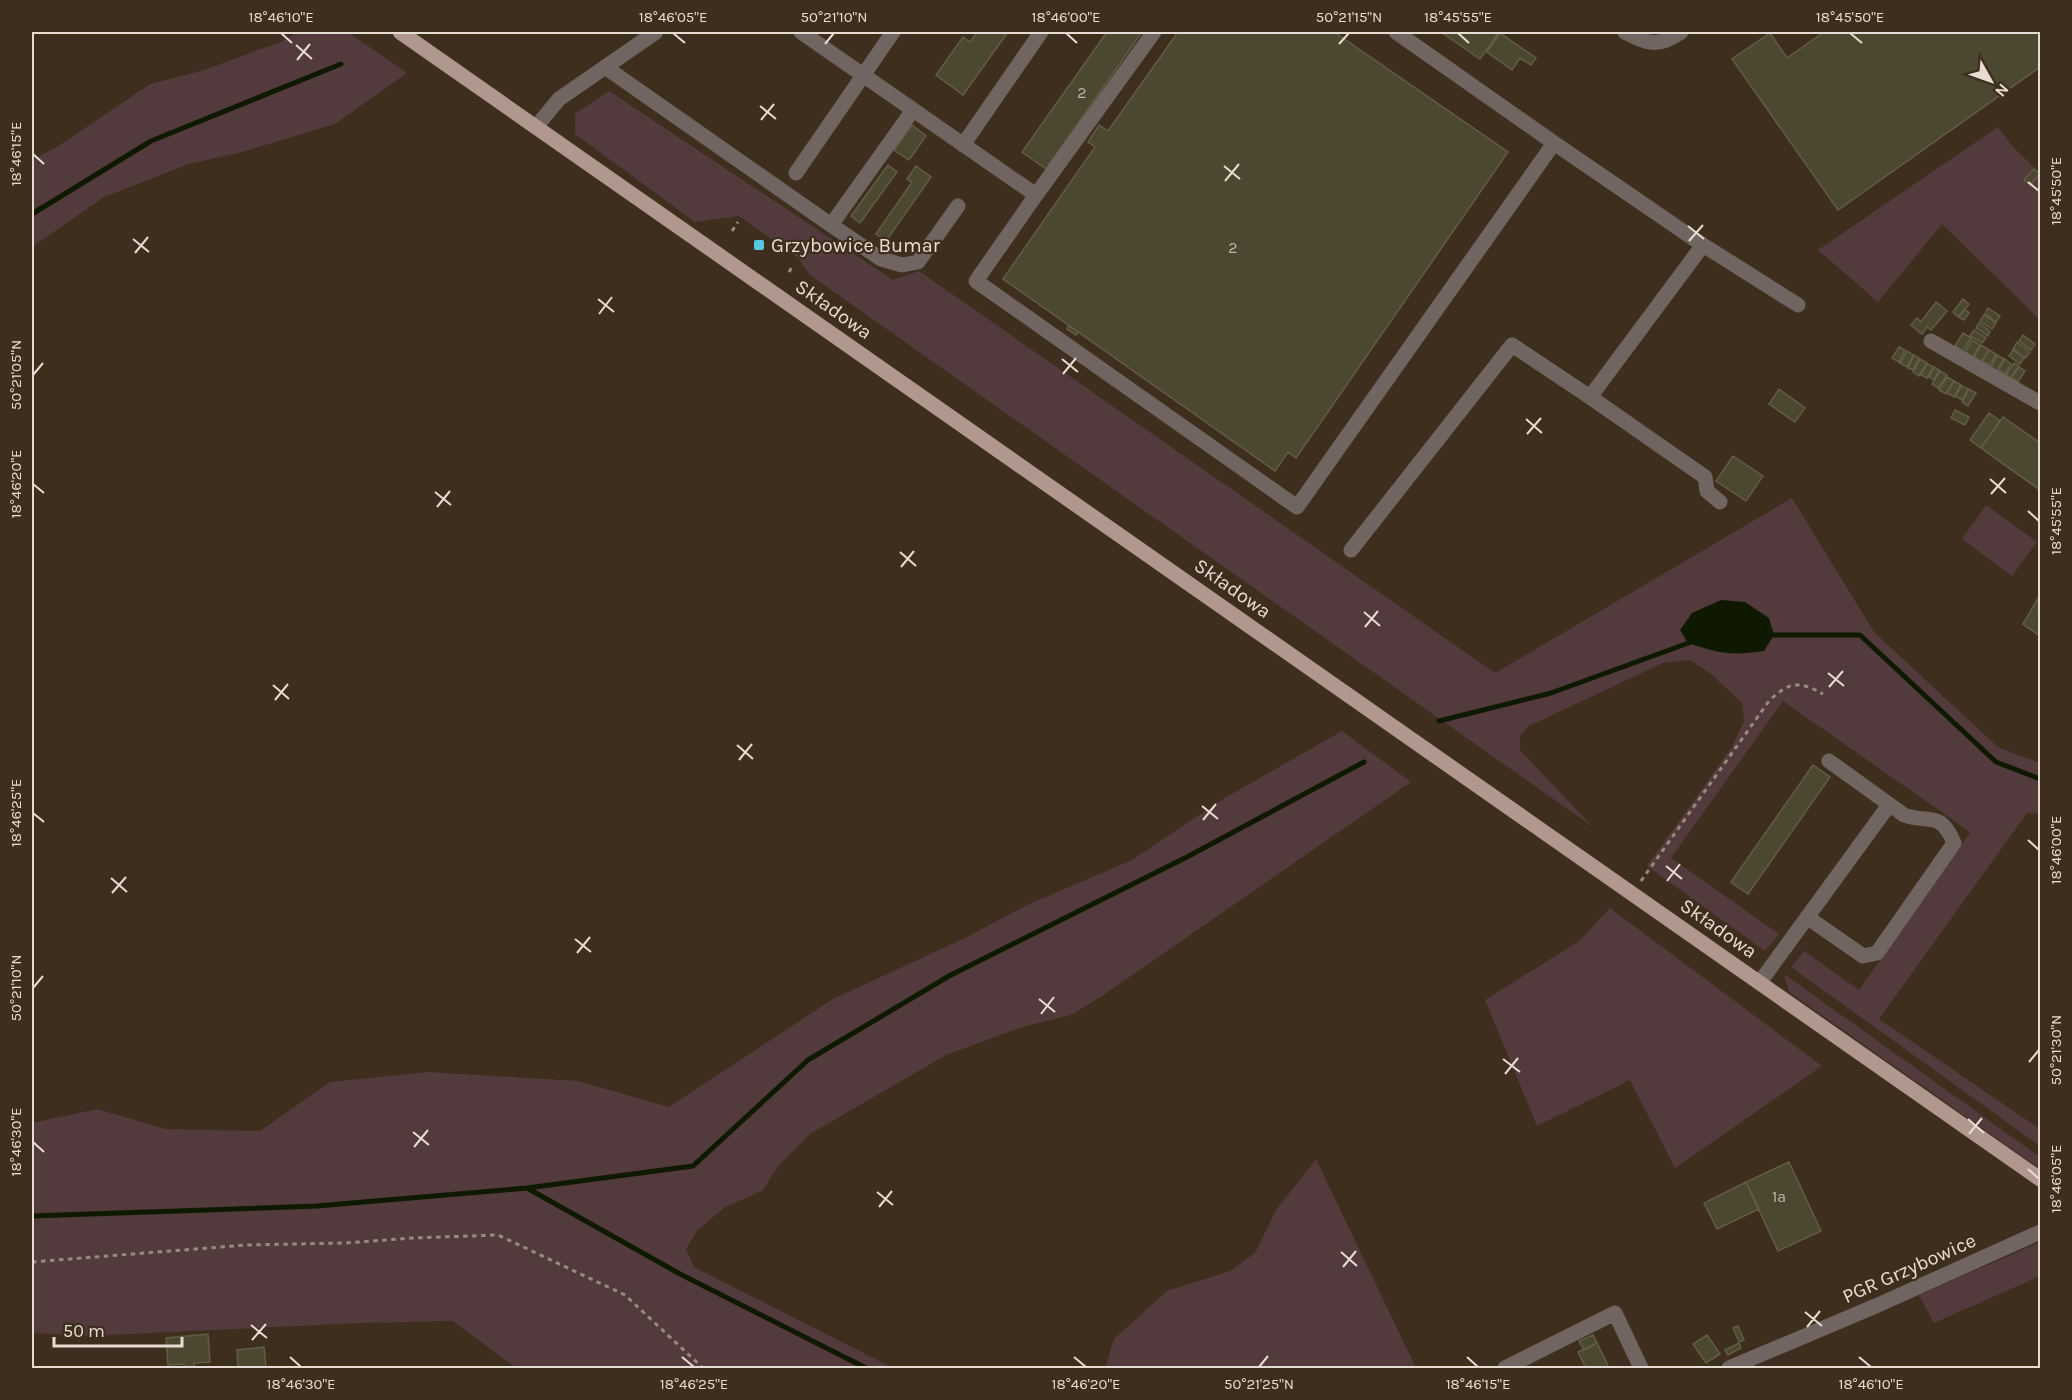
<svg xmlns="http://www.w3.org/2000/svg" width="2072" height="1400" font-family="Karla,sans-serif">
	<rect width="100%" height="100%" fill="#3e2e1d"/>
	<!-- green -->
	<path fill="#533a3d" d="M298,32h50l59,41 -72,51 -93,28 -53,12 -85,33 -72,50v-87l25,-13 93,-63 51,-13 82,-30z
		M609,91l284,189 26,-9 576,402 297,-175 82,134 125,116 41,15v51l-13,-1 -148,206 161,110v17l-249,-179 13,-16 55,39 111,-158 -187,-131 -112,157 108,76 -14,17 -118,-85 85,-119 12,-26 -2,-18 -31,-29 -21,-14 -27,3 -134,63 -9,10v14l73,77 -783,-552 -12,-17 -59,-42 -44,6 -120,-88v-20z
		M1998,127l16,21 26,25v147l-98,-96 -64,78 -60,-52z
		M1986,505l51,37 -25,34 -50,-37z
		M1342,731l69,51 -312,216 -28,17 -49,12 -76,28 -136,79 -31,31 -17,26 -37,16 -28,24 -11,18 8,18 199,101h-377l-63,-47 -94,2 -273,13 -54,-3v-210l65,-14 69,20 94,2 70,-49 98,-10 150,9 91,26 164,-108 132,-61 62,-33 105,-45 91,-61z
		M1610,908l212,158 -147,102 -45,-88 -93,46 -52,-126 94,-59z
		M1784,974l256,183v12l-251,-177z
		M1316,1159l100,209h-311l9,-29 53,-48 63,-20 25,-18 21,-43z
		M2040,1242v34l-106,47 -15,-28z"/>
	<!-- water -->
	<path fill="#0e1900" d="M1721,600l24,2 24,16 5,17 -10,16c-32,5 -46,2 -76,-8l-8,-13 12,-17z"/>
	<g fill="none" stroke-linecap="round" stroke-linejoin="round">
		<!-- stream -->
		<path stroke="#0e1900" stroke-width="5" d="M32,214l119,-73 190,-77
			M1768,635h92l136,127 44,17
			M1439,721l112,-28 143,-52
			M527,1188l166,-22 115,-106 141,-84 238,-119 177,-95
			M32,1216l285,-10 210,-18 153,86 186,94"/>
	</g>
	<!-- building -->
	<path fill="#4c4730" stroke="#625d45" stroke-width="1.5" d="M977,32h31l-45,63 -27,-20 27,-38 7,5z
		M1107,32h35l-96,137 -24,-17z
		M1178,32h156l174,120 -212,306 -8,-6 -13,19 -272,-192 92,-132 -7,-5 11,-17 9,6z
		M1441,32h58l-19,27z
		M1824,32h216v35l-202,143 -106,-151 38,-26 17,25z
		M1500,33l36,25 -5,7 -11,-7 -8,12 -25,-18z
		M912,125l14,11 -17,24 -15,-10z
		M888,165l9,7 -37,51 -9,-7z
		M916,166l15,11 -45,64 -10,-7 36,-52 -5,-3z
		M2034,169l6,5 -10,11 -6,-5z
		M1963,299l6,5 -11,13 -5,-5z
		M1936,302l11,9 -16,19 -4,-3 -5,7 -11,-9 6,-7 4,4z
		M1988,308l12,8 -4,6 -11,-8z
		M1965,309l4,4 -5,7 -5,-3z
		M1984,315l12,8 -4,6 -12,-8z
		M1979,323l11,8 -2,5 -12,-8z
		M1069,326l9,6 -2,3 -9,-6z
		M1974,330l12,8 -4,5 -12,-7z
		M1963,333l8,5 -8,13 -8,-5z
		M2023,335l12,9 -4,6 -12,-9z
		M1972,340l8,5 -7,12 -8,-5z
		M2017,342l13,10 -5,6 -12,-9z
		M1981,345l8,5 -8,12 -7,-5z
		M1899,347l6,3 -6,12 -7,-4z
		M1989,350l7,4 -6,11 -8,-4z
		M2013,350l11,8 -4,6 -11,-8z
		M1907,351l6,4 -6,12 -7,-4z
		M1914,355l5,3 -6,12 -5,-2z
		M1997,355l7,4 -7,12 -6,-4z
		M1920,359l7,4 -8,13 -6,-4z
		M2005,359l6,5 -6,10 -7,-4z
		M2014,363l5,3 -9,12 -4,-3z
		M1927,364l7,3 -7,11 -6,-3z
		M1934,367l5,3 -5,10 -5,-3z
		M2019,367l6,4 -7,11 -6,-5z
		M1940,371l7,4 -9,13 -6,-4z
		M1947,377l7,4 -8,13 -7,-4z
		M1954,381l7,4 -7,12 -7,-4z
		M1962,386l6,3 -6,11 -7,-4z
		M1779,389l26,19 -10,14 -26,-18z
		M1969,389l7,4 -8,13 -6,-4z
		M1955,410l14,7 -4,8 -14,-7z
		M1989,413l11,8 -19,27 -11,-8z
		M2003,417l37,26v47l-59,-42z
		M1733,456l30,20 -17,25 -30,-20z
		M2040,595v41l-17,-12z
		M1813,765l17,12 -82,117 -17,-12z
		M1789,1162l32,69 -43,20 -32,-69z
		M1746,1182l13,27 -42,20 -13,-26z
		M1738,1326l6,14 -5,2 -6,-14z
		M208,1334l2,28 -16,1v5h-9l-1,-4 -16,1 -2,-27z
		M1593,1335l4,8 -13,7 -5,-9z
		M1707,1335l13,19 -14,9 -13,-19z
		M1597,1343l6,12 6,13h-23l-8,-16z
		M1739,1343l2,5 -13,7 -3,-5z
		M264,1347l2,21h-28l-1,-18z"/>
	<g fill="none" stroke-linecap="round" stroke-linejoin="round">
		<!-- path -->
		<path stroke="#988b7d" stroke-width="3" stroke-dasharray="4.5 4.5" stroke-linecap="butt" d="M732,231l6,-9
			M789,272l3,-5
			M1641,881l128,-180c20,-19 29,-21 54,-7
			M32,1262l214,-17 99,-2 68,-5 85,-3 127,60 78,73"/>
		<!-- minor -->
		<path stroke="#716561" stroke-width="15" d="M801,32l235,163 118,-163
			M1625,32c23,12 33,16 56,0
			M605,67l226,158 82,-115
			M536,127l23,-28 97,-67
			M1554,143l149,102 95,60
			M963,145l78,-113
			M796,173l97,-141
			M1036,195l-60,86 321,226 257,-364 -158,-111
			M831,225l50,34 21,6 16,-3 40,-56
			M1703,245l-113,152 115,80 2,14 13,11
			M1931,341l109,62
			M1351,550l161,-205 78,52
			M1807,917l56,39 14,-3 77,-110c-14,-33 -24,-19 -50,-28l-75,-54
			M1760,982l129,-177
			M1505,1368l110,-55 26,55
			M1729,1368l149,-63 162,-73"/>
		<!-- major -->
		<path stroke="#b0988f" stroke-width="15" d="M400,32l1640,1147"/>
	</g>
	<!-- ticks -->
	<path fill="none" stroke="#e7dcd2" stroke-width="2" d="M281,33l11,10M673,33l12,10M1066,33l11,10M1458,33l11,10M1850,33l12,10M825,44l9,-11M1339,44l10,-11M296,45l16,14M297,60l13,-16M760,106l16,13M761,120l13,-16M33,154l11,10M1224,166l16,13M1225,181l14,-17M2028,182l11,9M1688,226l16,13M133,239l16,13M1689,241l14,-16M135,253l13,-16M598,299l16,13M599,314l13,-17M1062,359l16,13M1063,374l13,-16M33,375l10,-12M1526,419l16,14M1527,434l14,-16M1990,479l16,14M33,484l11,9M435,492l16,13M1991,494l14,-16M437,507l13,-16M2028,511l11,10M900,552l16,14M901,567l13,-16M1364,612l16,14M1365,627l13,-16M1828,673l16,13M273,685l16,14M1829,687l14,-16M275,700l13,-16M737,745l16,14M739,760l13,-16M1202,806l16,13M33,813l11,9M1203,820l13,-16M2028,840l11,10M1666,866l16,13M111,878l16,14M1667,881l13,-17M112,893l14,-16M575,939l16,13M577,953l13,-16M33,988l10,-12M1039,999l16,13M1041,1014l13,-17M1503,1059l17,13M2029,1062l10,-12M1505,1074l13,-16M1968,1119l16,14M413,1132l16,13M1969,1134l13,-16M33,1142l11,10M414,1147l14,-17M2028,1169l11,10M877,1192l16,13M879,1207l13,-16M1341,1252l16,14M1343,1267l13,-16M1805,1312l17,14M251,1325l16,13M1807,1327l13,-16M252,1340l14,-16M290,1357l11,10M682,1357l12,10M1074,1357l12,10M1467,1357l11,10M1859,1357l12,10M1259,1367l9,-11"/>
	<!-- markers -->
	<rect fill="#56c9e0" stroke="#3e2e1d" stroke-width="2" x="753" y="239" width="12" height="12" rx="3"/>
	<g text-anchor="middle" stroke-width="4.5" stroke-linejoin="round" paint-order="stroke">
		<!-- number labels -->
		<g font-size="16" fill="#c0b7aa">
			<text x="1082" y="98">2</text>
			<text x="1233" y="253">2</text>
			<text x="1779" y="1202">1a</text>
		</g>
		<!-- poi labels -->
		<g font-size="20" fill="#e7dcd2" stroke="#3e2e1d" text-anchor="start">
			<text x="771" y="252">Grzybowice Bumar</text>
		</g>
		<!-- street labels -->
		<g font-size="20" fill="#e7dcd2" stroke="#3e2e1d">
			<text transform="translate(834 309) rotate(35)" y="7">Składowa</text>
			<text transform="translate(1233 588) rotate(35)" y="7">Składowa</text>
			<text transform="translate(1719 928) rotate(35)" y="7">Składowa</text>
			<text transform="translate(1909 1268) rotate(-24)" y="7">PGR Grzybowice</text>
		</g>
	</g>
	<!-- border -->
	<rect width="2072" height="1400" fill="none" stroke="#3e2e1d" stroke-width="66"/>
	<!-- north arrow -->
	<g transform="translate(1991 81) rotate(130)" stroke="#3e2e1d" stroke-width="4.5" paint-order="stroke">
	<path d="M0-4.5L10 22L0 15L-10 22Z" fill="#e7dcd2"/>
	<text y="-9" font-size="16" font-weight="bold" text-anchor="middle" fill="#e7dcd2">N</text>
	</g>
	<!-- scale -->
	<path d="M54 1337v9h128v-9" fill="none" stroke="#e7dcd2" stroke-width="3"/>
	<text x="63" y="1337" font-size="18" fill="#e7dcd2" stroke="#3e2e1d" stroke-width="4.5" paint-order="stroke">50 m</text>
	<rect x="33" y="33" width="2006" height="1334" fill="none" stroke="#e7dcd2" stroke-width="2"/>
	<g font-size="15" text-anchor="middle" fill="#e7dcd2">
		<text x="281" y="22">18°46'10"E</text>
		<text x="673" y="22">18°46'05"E</text>
		<text x="834" y="22">50°21'10"N</text>
		<text x="1066" y="22">18°46'00"E</text>
		<text x="1349" y="22">50°21'15"N</text>
		<text x="1458" y="22">18°45'55"E</text>
		<text x="1850" y="22">18°45'50"E</text>
		<text transform="translate(16 154) rotate(-90)" y="5">18°46'15"E</text>
		<text transform="translate(2056 191) rotate(-90)" y="5">18°45'50"E</text>
		<text transform="translate(16 375) rotate(-90)" y="5">50°21'05"N</text>
		<text transform="translate(16 484) rotate(-90)" y="5">18°46'20"E</text>
		<text transform="translate(2056 521) rotate(-90)" y="5">18°45'55"E</text>
		<text transform="translate(16 813) rotate(-90)" y="5">18°46'25"E</text>
		<text transform="translate(2056 850) rotate(-90)" y="5">18°46'00"E</text>
		<text transform="translate(16 988) rotate(-90)" y="5">50°21'10"N</text>
		<text transform="translate(2056 1050) rotate(-90)" y="5">50°21'30"N</text>
		<text transform="translate(16 1142) rotate(-90)" y="5">18°46'30"E</text>
		<text transform="translate(2056 1179) rotate(-90)" y="5">18°46'05"E</text>
		<text x="301" y="1389">18°46'30"E</text>
		<text x="694" y="1389">18°46'25"E</text>
		<text x="1086" y="1389">18°46'20"E</text>
		<text x="1259" y="1389">50°21'25"N</text>
		<text x="1478" y="1389">18°46'15"E</text>
		<text x="1871" y="1389">18°46'10"E</text>
	</g>
</svg>
